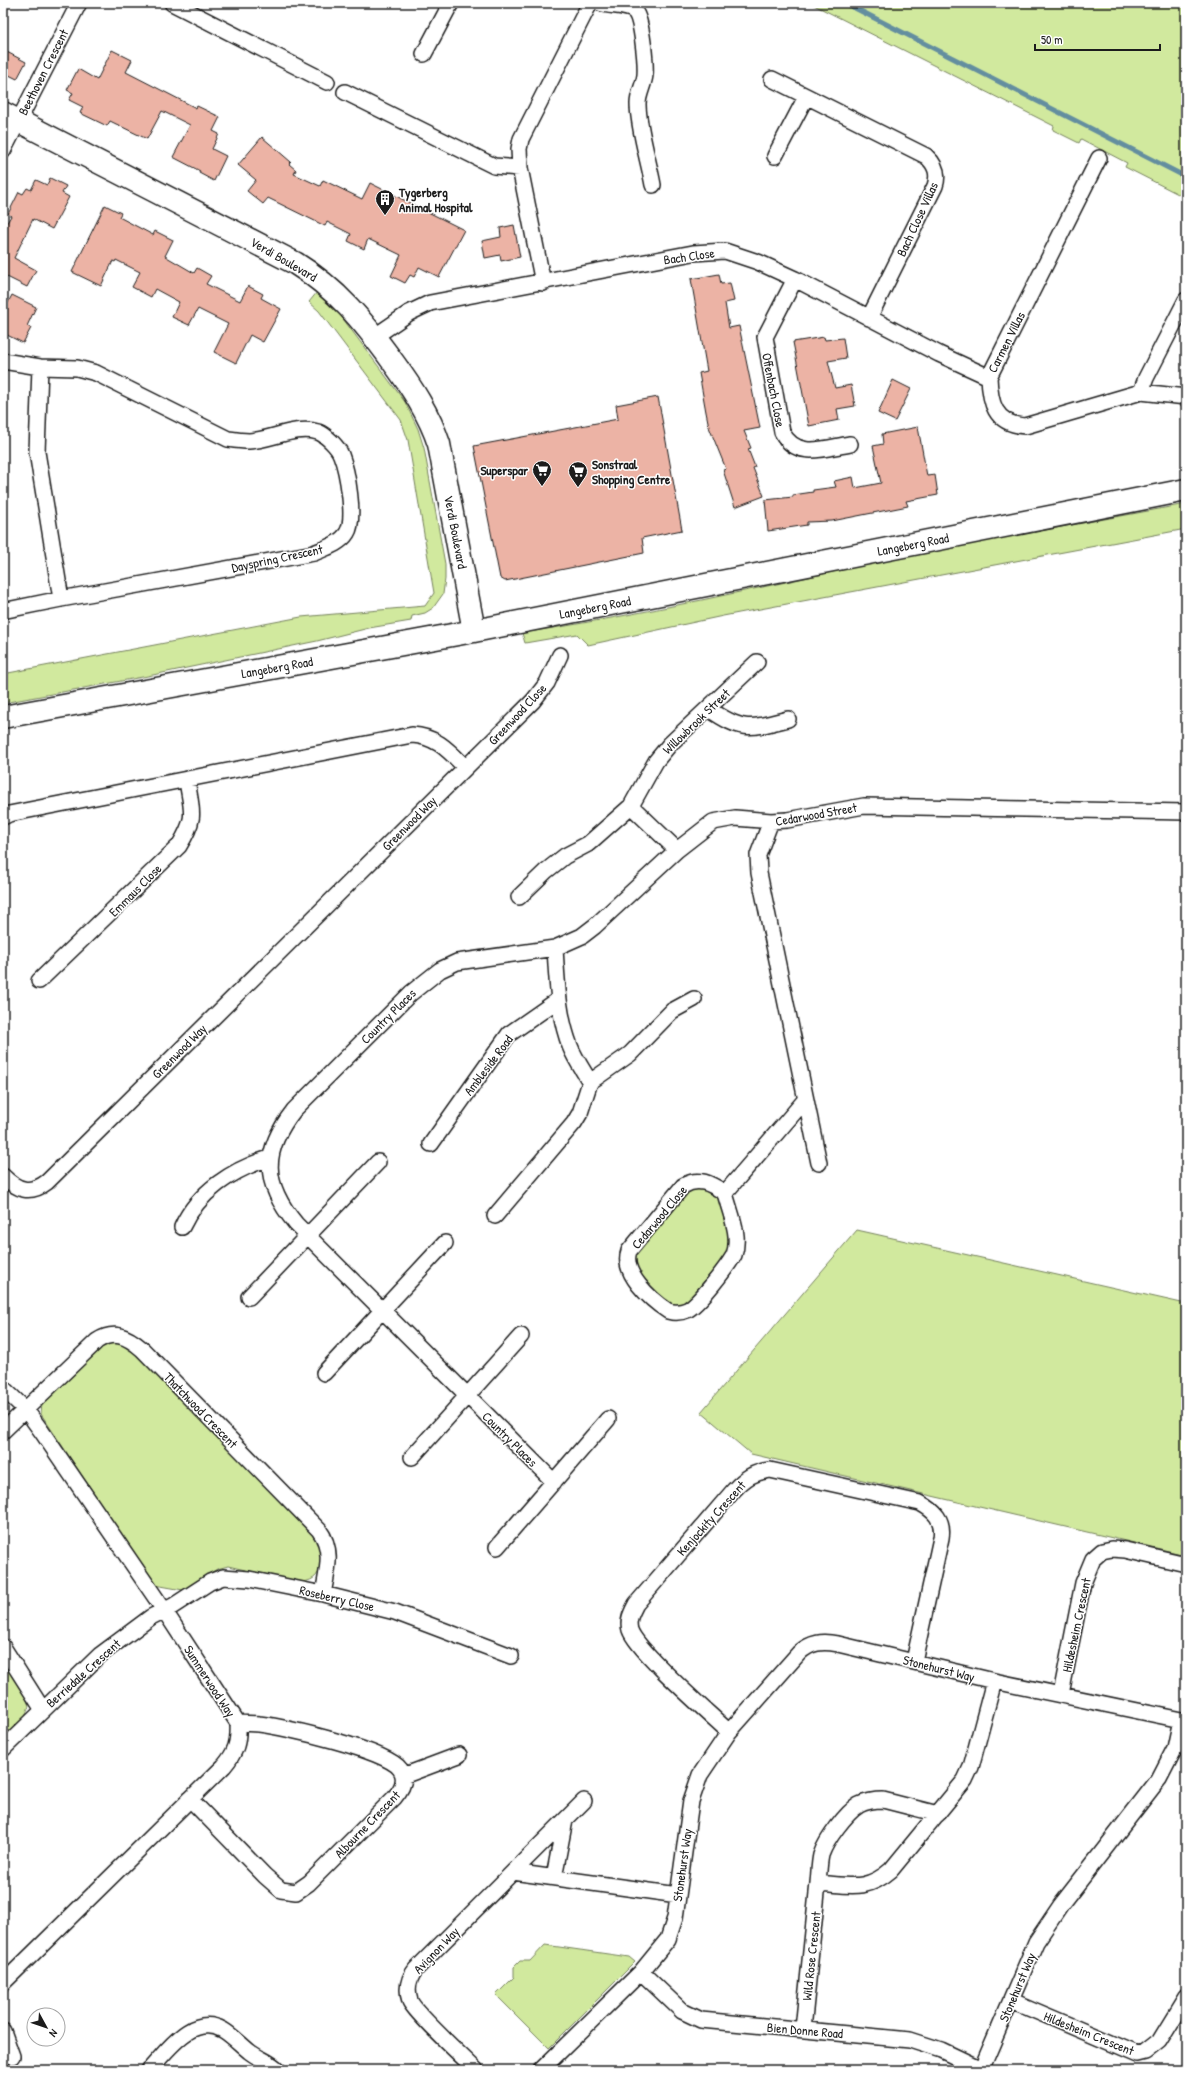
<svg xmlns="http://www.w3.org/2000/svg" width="1189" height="2073" font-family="'Patrick Hand',sans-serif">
	<rect width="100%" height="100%" fill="#fff"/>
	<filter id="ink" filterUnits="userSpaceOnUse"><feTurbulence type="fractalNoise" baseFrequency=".025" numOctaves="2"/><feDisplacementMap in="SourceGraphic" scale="8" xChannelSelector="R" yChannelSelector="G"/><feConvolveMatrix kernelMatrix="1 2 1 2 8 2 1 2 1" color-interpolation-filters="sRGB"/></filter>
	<g filter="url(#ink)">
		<!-- green -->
		<path fill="#d1e99e" stroke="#76825d" d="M810,3h376v195l-61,-31 2,-4 -46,-24 -2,4 -26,-13 1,-4z
			M318,291l14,13 73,98 13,27 6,19 21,116v15l-2,15 -10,14 -8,5 -13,3 -1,5 -42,7 -52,13 -169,35 -145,27v-29l298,-57 124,-11 9,-13 -26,-153 -7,-20 -82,-109 -10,-9z
			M1186,504v25l-463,87 -135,29 -11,-11 -52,9 -3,-10c121,-18 238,-46 357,-71 102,-21 205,-39 307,-58z
			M698,1185l20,12 4,6 10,40 -3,9 -42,49 -10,5 -11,-5 -30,-31 -3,-13 56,-68z
			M857,1230l329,74v251l-435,-101 -50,-42z
			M105,1341l20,3 190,191c9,18 12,49 -18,47l-69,-16 -11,3 -34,21 -28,-5 -114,-171 1,-11z
			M3,1661l22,34 4,11 -4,11 -22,22z
			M545,1945l84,12 6,5 -86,86 -53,-53 18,-18v-10l6,-6h10z"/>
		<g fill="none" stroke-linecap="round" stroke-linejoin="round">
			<!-- stream -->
			<path stroke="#648e9f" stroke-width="5" d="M845,3l341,174"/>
		</g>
		<!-- building -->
		<path fill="#ecb3a5" stroke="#1c1c1c" d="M3,50l23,12 -9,17 -14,-7z
			M112,50l20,10 -6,12 70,36 1,-2 23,11 -7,14 6,3 -7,15 14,7 -12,25 -15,-8 1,-2 -27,-14 17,-32 -28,-14 -15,28 -37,-18 -3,5 -27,-13 3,-6 -14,-7 4,-7 -6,-3 11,-21 19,11z
			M262,137l29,25 -2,2 7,6 -2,4 26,12 3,-6 39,19 8,-16 94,47 -25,47 -20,-10 -5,10 -4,-2 -5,8 -14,-7 10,-21 -33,-16 -4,10 -16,-8 3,-7 -24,-12 -2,4 -57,-28 -5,6 -16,-13 9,-11 -18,-15z
			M50,178l16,8 -4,7 7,4 -17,32 -19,-10 -19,39 22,12 -9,17 -22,-11 -2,4v-51l8,-13 -3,-2 11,-22 4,2 4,-6 4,2 5,-10 11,5z
			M105,205l16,8 -2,4 34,18 2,-4 18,9 -8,16 29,17 3,-5 14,8 -5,8 34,17 8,-15 15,8 -2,4 20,11 -18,33 -13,-7 -14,28 -22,-11 14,-28 -30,-15 -9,16 -17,-8 7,-15 -24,-13 -4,8 -19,-10 8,-15 -24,-12 -1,2 -2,-1 -12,25 -29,-14z
			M514,225l6,32 -19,4 -1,-6 -15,3 -3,-17 19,-4 -1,-9z
			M719,274l2,10 9,-1 4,18 -9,2 4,25 10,-2 21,102 -16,3 7,17 -3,1 7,18 -2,1 11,28 -29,11 -12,-37 3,-1 -17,-42 -3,-15 -7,-39 8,-2 -16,-92z
			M12,295l24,12 -9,19 4,2 -8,15 -20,-10v-21z
			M824,337l1,3 18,-2 3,20 -18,3 7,27 16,-3 4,21 -18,3 2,11 -30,6 -16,-84z
			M893,380l18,9 -16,32 -17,-8z
			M658,397l24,133 -40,8 2,15 -139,28 -5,-3 -26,-132 144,-27 -2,-14z
			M918,427l9,49 8,-1 3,20 -32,6 2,5 -76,15 -25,1v3l-39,6 -3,-31 28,-3v-2l20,-3v-2l23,-3 -2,-6 19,-4 2,11 26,-5 -8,-37 10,-2 -1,-10z"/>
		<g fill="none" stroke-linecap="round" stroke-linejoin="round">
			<defs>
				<path id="street" d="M172,3l155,79
					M600,3c10,4 28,2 35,9 7,8 11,52 10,63 -1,10 -7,19 -7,29 0,23 11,58 15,81
					M424,54l27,-51
					M772,79l154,77c10,9 13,18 9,30l-66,132
					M345,92l149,74 26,2
					M3,151l76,-148
					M775,156l31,-59
					M1099,158l-110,219c1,25 5,47 36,49l116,-34 45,5
					M795,279l-30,58 17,95c14,28 43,16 68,12
					M543,283l-23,-115 -1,-19 2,-10 69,-136
					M374,337l35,-24 21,-10 263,-50 32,-2 33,11 37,17 144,75 50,23
					M3,361l37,6 37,1 19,5 132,66c7,1 14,2 21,2 22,-1 47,-16 69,-9 8,3 20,15 23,23 6,15 15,64 6,78 -7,11 -21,15 -33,20l-253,46 -54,11
					M40,367l-3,85 24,147
					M1141,392l5,-14 40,-78
					M709,709c34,23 40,20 79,10
					M631,806l46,44
					M3,817l6,-3 403,-79c24,1 37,16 53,32
					M519,897l27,-26 19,-15 23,-12 43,-38 25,-45 14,-17 87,-82
					M39,981l140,-135c18,-29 13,-34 8,-65
					M590,1082l40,-28 42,-43 22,-12
					M431,1144l78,-110 49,-34
					M819,1163l-60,-290 -1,-18 13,-34 16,-1 77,-14 322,6
					M3,1176c14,14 27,19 44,6l486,-481 14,-18 13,-28
					M725,1193c5,20 16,42 9,62 -7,12 -35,49 -47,55 -7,3 -12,3 -19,1 -17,-11 -47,-38 -39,-60l54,-65c16,-10 28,-2 42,7l80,-93
					M495,1216l79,-93 6,-10 10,-31c-7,-12 -15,-23 -20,-36 -12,-31 -13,-65 -15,-98
					M182,1227c16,-35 51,-58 88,-69
					M249,1297l129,-135
					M324,1373l121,-130
					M3,1388l23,22 16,22 122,178 74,113c1,19 -2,29 -14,43l-221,217
					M3,1431l94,-90c17,-11 30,-5 45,8l177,181c15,20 8,41 4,64
					M412,1457l109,-121
					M554,1482l-258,-258c-34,-41 -34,-73 -2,-114l117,-117 29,-23 17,-8 98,-14 27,-12 13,-10 82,-76 36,-28 22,-4 36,3
					M497,1547l111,-128
					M3,1647l40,63
					M1061,1694l22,-111 10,-24 9,-8 10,-2 13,1 61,14
					M729,1732c-20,-19 -92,-81 -99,-102 -3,-10 2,-18 6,-26l98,-114c11,-12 20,-18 36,-20l150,33c15,8 24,17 21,35l-27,123
					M3,1749l97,-94 51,-38 22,-11 37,-24 13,-5 26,2 74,15 72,18 116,44
					M403,1776l56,-21
					M190,1799l75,77 16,14 15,2 13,-9 85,-85c7,-8 14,-19 6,-29 -13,-19 -116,-42 -141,-45 -7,-1 -14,0 -21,-1
					M513,1872l71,-71
					M554,1877l11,-57
					M818,1883c1,-9 1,-19 3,-28 5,-15 25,-42 38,-50 8,-4 15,-5 24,-5l55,14
					M641,1972l41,39 19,9 209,20 31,10 40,19
					M1012,2001l125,53 8,-2 14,-11 27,-44
					M803,2029l15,-146c31,2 48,9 73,-13l74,-90 6,-13 23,-86
					M3,2031l9,25
					M149,2070c19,-20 43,-57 74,-40 10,6 18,15 27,22 9,7 19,9 28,18
					M476,2070c-12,-12 -61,-57 -66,-69 -4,-12 -2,-22 6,-32l97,-97 165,23
					M541,2070l100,-98 27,-33 7,-21 16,-117 9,-26 29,-43 70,-79c12,-11 23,-12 39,-9l156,37 192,40
					M981,2070l55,-128 25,-37 98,-126 16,-31 6,-28"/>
				<path id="secondary" d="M3,113l292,150c42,26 69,59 98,99 19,26 36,52 46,82l35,187
					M3,717l471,-86 712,-141"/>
			</defs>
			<!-- street casing -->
			<use href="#street" stroke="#1c1c1c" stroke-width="18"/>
			<!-- secondary casing -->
			<use href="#secondary" stroke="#1c1c1c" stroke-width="25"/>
			<!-- street -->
			<use href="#street" stroke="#fff" stroke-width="15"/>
			<!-- secondary -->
			<use href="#secondary" stroke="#fff" stroke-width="22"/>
		</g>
	</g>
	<!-- icons -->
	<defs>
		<symbol id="building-pin" viewBox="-11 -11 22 30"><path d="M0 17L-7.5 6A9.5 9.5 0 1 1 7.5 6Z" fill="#1c1c1c" stroke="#fff"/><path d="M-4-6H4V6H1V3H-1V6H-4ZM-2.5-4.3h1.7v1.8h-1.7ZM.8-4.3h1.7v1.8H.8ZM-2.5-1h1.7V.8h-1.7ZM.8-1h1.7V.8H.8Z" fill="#fff"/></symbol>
		<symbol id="supermarket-pin" viewBox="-11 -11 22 30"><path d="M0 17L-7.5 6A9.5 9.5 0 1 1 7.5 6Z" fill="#1c1c1c" stroke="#fff"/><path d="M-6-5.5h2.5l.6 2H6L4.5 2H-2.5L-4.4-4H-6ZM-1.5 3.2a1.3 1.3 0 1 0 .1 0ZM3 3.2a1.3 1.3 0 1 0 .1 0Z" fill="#fff"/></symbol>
	</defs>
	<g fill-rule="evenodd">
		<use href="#building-pin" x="374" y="188" width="22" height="30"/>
		<use href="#supermarket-pin" x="531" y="459" width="22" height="30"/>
		<use href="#supermarket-pin" x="567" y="460" width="22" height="30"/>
	</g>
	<g text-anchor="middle" stroke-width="3" stroke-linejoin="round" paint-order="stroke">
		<!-- street labels -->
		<g font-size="13" fill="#1c1c1c" stroke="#fff">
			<text transform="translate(43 72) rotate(-63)" y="5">Beethoven Crescent</text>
			<text transform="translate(917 219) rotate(-65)" y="5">Bach Close Villas</text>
			<text transform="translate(689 256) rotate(-8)" y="5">Bach Close</text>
			<text transform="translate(284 259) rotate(30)" y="5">Verdi Boulevard</text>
			<text transform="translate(1006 342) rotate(-63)" y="5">Carmen Villas</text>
			<text transform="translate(774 390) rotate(79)" y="5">Offenbach Close</text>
			<text transform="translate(456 532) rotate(79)" y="5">Verdi Boulevard</text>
			<text transform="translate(913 544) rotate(-11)" y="5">Langeberg Road</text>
			<text transform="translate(277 558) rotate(-12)" y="5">Dayspring Crescent</text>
			<text transform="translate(595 607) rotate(-11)" y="5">Langeberg Road</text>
			<text transform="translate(277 667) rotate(-10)" y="5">Langeberg Road</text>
			<text transform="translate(517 714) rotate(-47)" y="5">Greenwood Close</text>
			<text transform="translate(696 721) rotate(-44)" y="5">Willowbrook Street</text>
			<text transform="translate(816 814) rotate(-10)" y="5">Cedarwood Street</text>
			<text transform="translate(409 823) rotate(-45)" y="5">Greenwood Way</text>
			<text transform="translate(135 890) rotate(-45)" y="5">Emmaus Close</text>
			<text transform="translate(388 1016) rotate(-45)" y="5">Country Places</text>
			<text transform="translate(179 1051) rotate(-45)" y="5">Greenwood Way</text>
			<text transform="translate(488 1065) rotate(-53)" y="5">Ambleside Road</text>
			<text transform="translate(659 1217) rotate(-50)" y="5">Cedarwood Close</text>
			<text transform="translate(201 1410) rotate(46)" y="5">Thatchwood Crescent</text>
			<text transform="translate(510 1439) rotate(45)" y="5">Country Places</text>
			<text transform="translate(711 1518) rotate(-48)" y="5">Kenjockity Crescent</text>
			<text transform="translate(337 1598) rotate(13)" y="5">Roseberry Close</text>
			<text transform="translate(1076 1625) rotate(-78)" y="5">Hildesheim Crescent</text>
			<text transform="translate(939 1668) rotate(14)" y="5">Stonehurst Way</text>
			<text transform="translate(83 1673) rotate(-42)" y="5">Berriedale Crescent</text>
			<text transform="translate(210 1681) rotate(57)" y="5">Summerwood Way</text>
			<text transform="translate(367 1824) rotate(-46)" y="5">Albourne Crescent</text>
			<text transform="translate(682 1865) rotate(-82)" y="5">Stonehurst Way</text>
			<text transform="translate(436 1950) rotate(-46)" y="5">Avignon Way</text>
			<text transform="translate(811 1956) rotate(-84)" y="5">Wild Rose Crescent</text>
			<text transform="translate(1017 1987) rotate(-67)" y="5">Stonehurst Way</text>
			<text transform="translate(805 2030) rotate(5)" y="5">Bien Donne Road</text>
			<text transform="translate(1089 2033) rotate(22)" y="5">Hildesheim Crescent</text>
		</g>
		<!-- poi labels -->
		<g font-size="13" font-weight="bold" fill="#1c1c1c" stroke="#fff" text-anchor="start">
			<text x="399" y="197">Tygerberg<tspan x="399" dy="15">Animal Hospital</tspan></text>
			<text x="592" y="469">Sonstraal<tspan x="592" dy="15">Shopping Centre</tspan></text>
			<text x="528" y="475" text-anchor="end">Superspar</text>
		</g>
	</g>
	<!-- margin -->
	<rect width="1189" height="2073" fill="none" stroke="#fff" stroke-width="16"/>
	<rect x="8" y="8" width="1173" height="2057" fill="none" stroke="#1c1c1c" stroke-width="1.5" filter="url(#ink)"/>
	<!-- north arrow -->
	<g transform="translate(46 2027) rotate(130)"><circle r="19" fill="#ffffff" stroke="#a4a4a4"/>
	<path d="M0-3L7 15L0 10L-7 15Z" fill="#1c1c1c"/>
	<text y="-6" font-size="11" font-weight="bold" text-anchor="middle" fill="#1c1c1c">N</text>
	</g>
	<!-- scale -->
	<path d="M1035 44v6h125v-6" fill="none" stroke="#1c1c1c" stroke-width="2"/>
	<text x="1041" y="44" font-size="12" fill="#1c1c1c" stroke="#ffffff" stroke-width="3" paint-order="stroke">50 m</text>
</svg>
